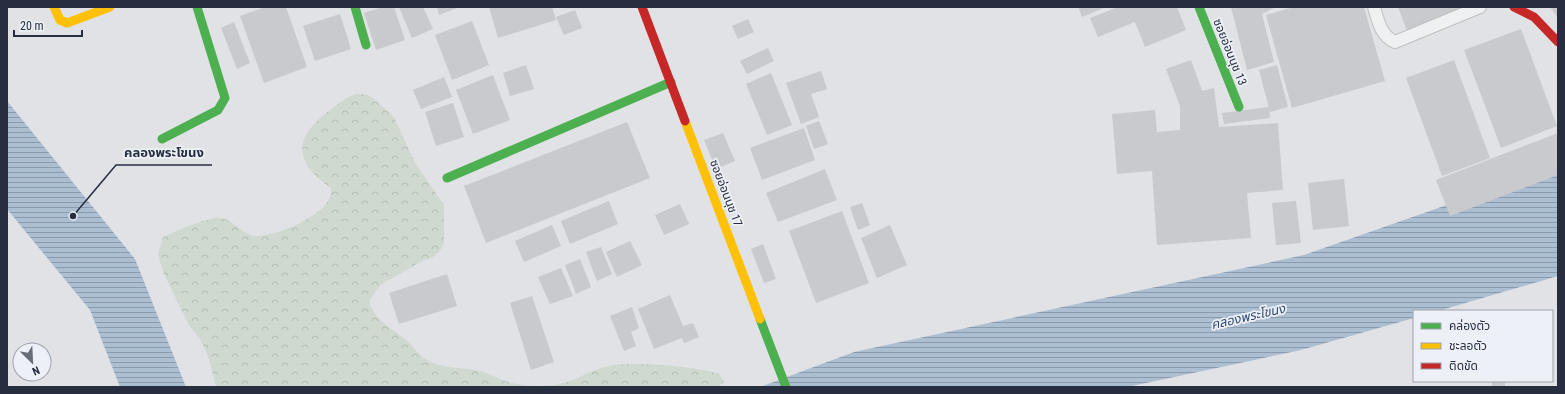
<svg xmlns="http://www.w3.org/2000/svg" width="1565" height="394" font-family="'Roboto Condensed','Noto Sans Thai',sans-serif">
	<defs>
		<pattern id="forest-crowns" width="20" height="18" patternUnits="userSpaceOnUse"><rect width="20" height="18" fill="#d0d9d0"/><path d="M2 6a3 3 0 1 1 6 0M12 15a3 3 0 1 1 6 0" fill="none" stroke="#b2bbb4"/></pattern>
		<pattern id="water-rules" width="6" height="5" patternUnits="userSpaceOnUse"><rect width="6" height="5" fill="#acbed2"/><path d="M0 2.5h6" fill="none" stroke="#8c9bac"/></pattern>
	</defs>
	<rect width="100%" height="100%" fill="#e0e2e5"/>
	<!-- forest -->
	<path fill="url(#forest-crowns)" d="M355,94h9l9,4 21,19 20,44 30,44v37l-4,9 -7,6 -9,3 -44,25 -11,16c5,19 22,27 36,38 8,7 13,16 22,21 15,9 37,7 53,11 9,2 17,7 25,10 14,5 34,6 49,4 19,-2 35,-15 54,-19 24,-5 87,0 111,8l5,8 -6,5h-502l-8,-31 -8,-17 -11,-14 -26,-53 -5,-18 5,-17c16,-7 35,-16 52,-19 16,-3 26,17 41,18 19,1 68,-20 74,-39 1,-3 1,-7 1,-9 -38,-25 -38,-51 -2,-77 9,-7 16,-13 26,-17z"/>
	<!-- water -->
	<path fill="url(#water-rules)" d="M7,101l128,158 51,128h-66l-30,-77 -83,-101z
		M1558,166v110l-120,35h-24v7l-113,32 -174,37h-367l94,-35 450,-97z"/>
	<!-- building -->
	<path fill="#c8cacd" d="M265,7h21l21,60 -43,16 -24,-67z
		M383,7h11l11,33 -29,10 -12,-37z
		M399,7h24l10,22 -21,9z
		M437,7h20v1l-18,7z
		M489,7h63l4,13 -58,18z
		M1078,7h28l-24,10z
		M1118,7h59l9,23 -41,17 -10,-25 -37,15 -8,-19z
		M1231,7h45l-14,7 12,48 -27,8z
		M1294,7h70l21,74 -93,27 -26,-93z
		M1398,7h60l2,5 -53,19z
		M1550,7h8v11z
		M575,10l7,18 -18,7 -8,-18z
		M340,14l11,35 -36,12 -12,-35z
		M748,19l6,13 -16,7 -6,-13z
		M472,21l17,44 -37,15 -17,-45z
		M234,22l16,41 -13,6 -16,-41z
		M1521,29l36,97 -56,22 -37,-98z
		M768,48l6,13 -27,13 -7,-13z
		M1191,60l11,31 12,-3 5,39 59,-4 5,67 -36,3 4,45 -94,7 -5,-74 -35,3 -5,-60 43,-4 2,22 23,-2v-24l-14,-37z
		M1454,60l36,98 -48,18 -36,-98z
		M526,65l8,24 -24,7 -7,-23z
		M1277,65l11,42 -18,5 -11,-42z
		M821,71l6,18 -16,5 8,23 -18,7 -15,-41z
		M771,73l21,52 -25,10 -21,-51z
		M493,75l17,45 -37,14 -17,-44z
		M444,77l8,20 -31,12 -8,-19z
		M453,103l11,34 -28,9 -11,-34z
		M1269,107l1,11 -46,6 -2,-11z
		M819,121l9,23 -14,5 -8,-23z
		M627,122l23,56 -164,65 -22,-57z
		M804,128l11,32 -53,20 -12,-32z
		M723,133l12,28 -19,8 -12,-29z
		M1558,133v42l-108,41 -14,-36z
		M825,169l12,31 -59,22 -12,-29z
		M1344,179l5,47 -36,4 -5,-47z
		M609,201l9,23 -48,20 -9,-23z
		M1296,201l5,42 -25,2 -4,-42z
		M862,203l8,22 -12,5 -8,-23z
		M680,204l9,20 -25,11 -9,-20z
		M842,211l27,72 -53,20 -27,-72z
		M552,225l9,21 -37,16 -9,-21z
		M890,225l17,40 -30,13 -16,-40z
		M630,241l12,24 -25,12 -11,-25z
		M763,244l13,35 -12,4 -13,-34z
		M601,247l11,27 -15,7 -11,-29z
		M580,259l11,28 -15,7 -11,-29z
		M561,268l12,28 -23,8 -12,-27z
		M447,274l10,32 -58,18 -10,-31z
		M670,295l13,31 10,-3 6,14 -15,6 -2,-5 -28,11 -16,-40z
		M532,296l22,66 -23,8 -21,-67z
		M632,307l7,21 -8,4 5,14 -12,5 -14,-35z
		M1492,381h13v6h-13z"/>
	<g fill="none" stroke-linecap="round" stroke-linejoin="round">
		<defs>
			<path id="lane" d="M1374,7c4,14 7,29 21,35l85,-35"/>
		</defs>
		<!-- lane casing -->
		<use href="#lane" stroke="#bec0c3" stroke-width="14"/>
		<!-- lane -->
		<use href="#lane" stroke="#eff0f2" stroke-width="12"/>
		<!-- fast -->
		<path stroke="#4caf50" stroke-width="9" d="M355,7l11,38
			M1199,7l40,100
			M162,139l56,-29 7,-12 -28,-91
			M447,178l224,-96
			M760,319l26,68"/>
		<!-- slow -->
		<path stroke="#ffc107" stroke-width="9" d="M54,7l6,13 7,3 43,-16
			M685,121l75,198"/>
		<!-- jam -->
		<path stroke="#c62828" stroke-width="9" d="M642,7l43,114
			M1514,7l20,10 24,25"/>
	</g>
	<g text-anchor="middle" stroke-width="3.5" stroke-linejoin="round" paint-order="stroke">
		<!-- street labels -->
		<g font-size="12" fill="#262e3f" stroke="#edf0f6">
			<text transform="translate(1230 52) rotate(68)" y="4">ซอยอ่อนนุช 13</text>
			<text transform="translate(726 193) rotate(69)" y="4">ซอยอ่อนนุช 17</text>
		</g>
		<!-- water labels -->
		<g font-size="13" font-style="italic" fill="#2f4c75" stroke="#edf0f6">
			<text transform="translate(1248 316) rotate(-13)" y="5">คลองพระโขนง</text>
		</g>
	</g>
	<!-- callouts -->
	<path fill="none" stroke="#262e3f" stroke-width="1.5" d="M73 216L116 165H212"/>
	<circle fill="#262e3f" stroke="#edf0f6" stroke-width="1.5" cx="73" cy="216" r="4"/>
	<g font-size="13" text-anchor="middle" font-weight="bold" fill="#262e3f" stroke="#edf0f6" stroke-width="3.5" stroke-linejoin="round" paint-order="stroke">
		<text x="164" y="157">คลองพระโขนง</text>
	</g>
	<!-- border -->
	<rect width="1565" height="394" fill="none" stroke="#262e3f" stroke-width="16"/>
	<!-- legend -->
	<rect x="1413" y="310" width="140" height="72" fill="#edf0f6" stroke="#9da2ad"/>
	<rect x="1421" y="323" width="20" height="6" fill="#4caf50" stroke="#9da2ad"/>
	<text x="1449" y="330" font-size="12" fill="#262e3f">คล่องตัว</text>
	<rect x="1421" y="343" width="20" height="6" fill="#ffc107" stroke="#9da2ad"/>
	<text x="1449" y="350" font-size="12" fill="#262e3f">ชะลอตัว</text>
	<rect x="1421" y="363" width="20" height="6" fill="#c62828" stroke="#9da2ad"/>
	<text x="1449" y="370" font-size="12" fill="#262e3f">ติดขัด</text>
	<!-- north arrow -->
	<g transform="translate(32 362) rotate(156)"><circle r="19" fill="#edf0f6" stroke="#9da2ad"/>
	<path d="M0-3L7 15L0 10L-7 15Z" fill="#676d79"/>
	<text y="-6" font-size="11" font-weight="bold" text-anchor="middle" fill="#262e3f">N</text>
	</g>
	<!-- scale -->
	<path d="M14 30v6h68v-6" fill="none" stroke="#262e3f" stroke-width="2"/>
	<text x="20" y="30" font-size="12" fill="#262e3f" stroke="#edf0f6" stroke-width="3" paint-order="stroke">20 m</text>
</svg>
